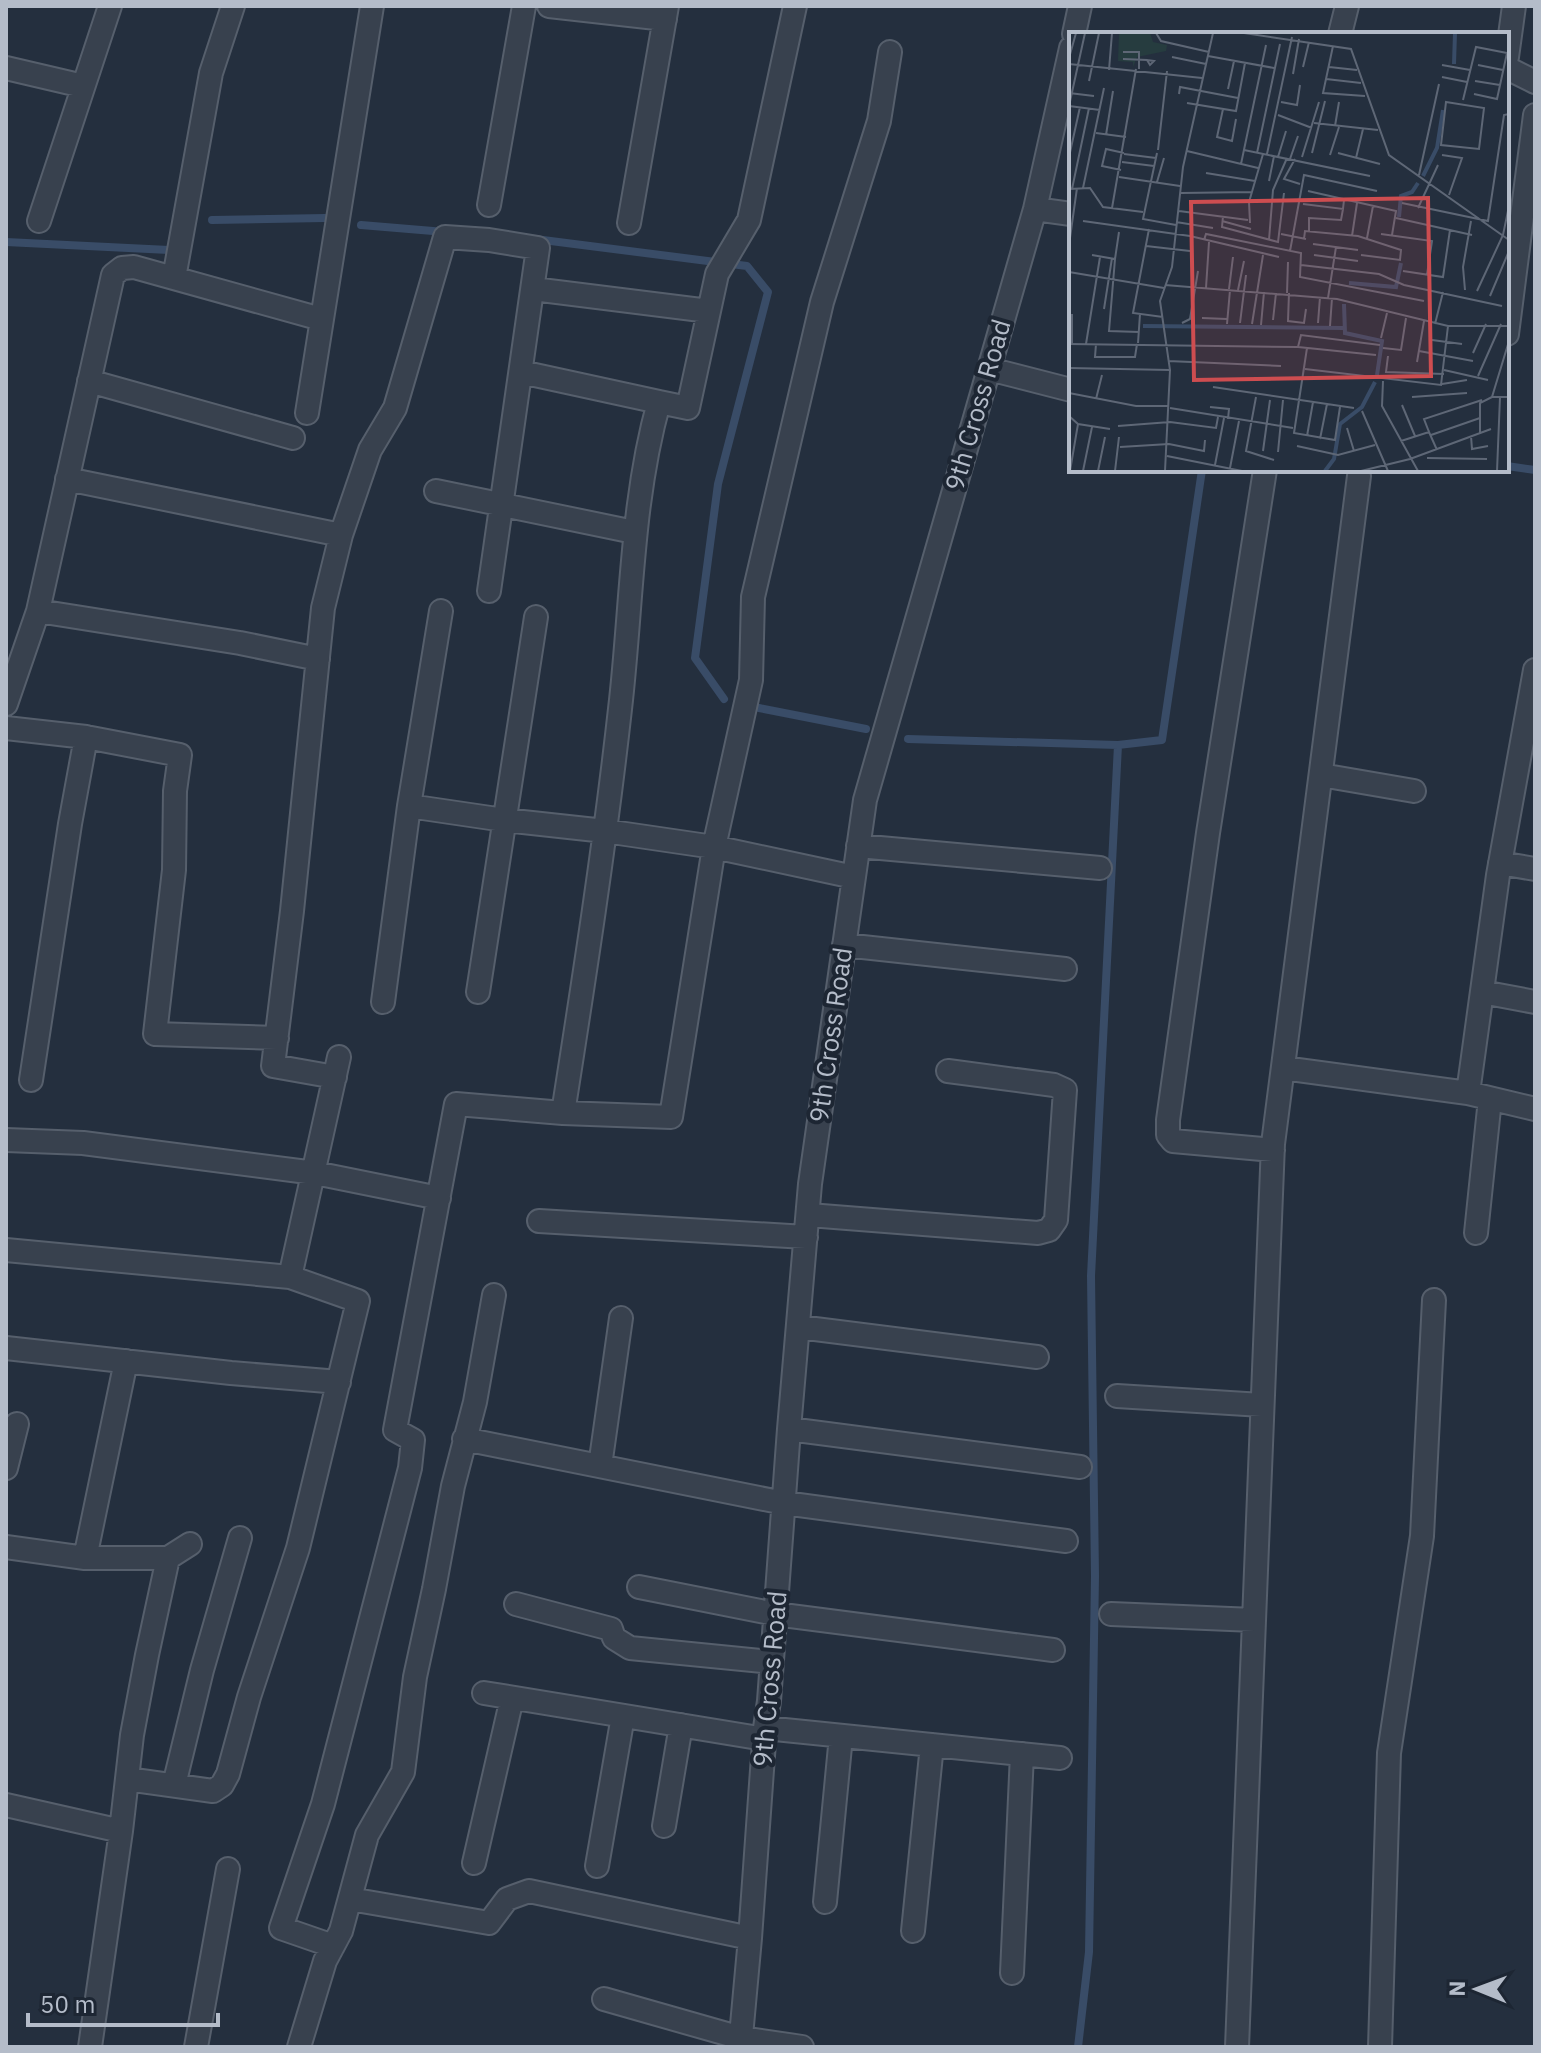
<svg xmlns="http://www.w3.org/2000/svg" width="1541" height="2053" font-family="'IBM Plex Sans',sans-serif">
	<rect width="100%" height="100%" fill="#242f3e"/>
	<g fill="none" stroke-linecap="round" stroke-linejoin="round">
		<!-- stream -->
		<path stroke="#394c67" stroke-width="8" d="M212,220l113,-2
			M361,225l84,7
			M535,239l212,27 21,26 -50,192 -23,174 29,41
			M6,242l163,8
			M1507,466l28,4
			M759,708l107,21
			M908,739l210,6 44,-5 40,-270
			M1078,2047l11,-95 6,-376 -4,-300 27,-531"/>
		<defs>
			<path id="street" d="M549,6l116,13
				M1074,34l6,-28
				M1340,34l7,-28
				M1507,57l7,-51
				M6,68l77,18
				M1507,68l28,14
				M489,205l35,-199
				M1035,209l36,5
				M39,221l71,-215
				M629,223l38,-217
				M174,278l37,-205 22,-67
				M533,289l176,22
				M1507,334l28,-219
				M989,369l82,21
				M521,372l138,30
				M89,381l204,57
				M307,413l65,-407
				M1265,470l-57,363 -40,287v15l5,6 100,9
				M67,479l274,56
				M436,491l198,41
				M38,611l202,32 78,16
				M6,704l32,-93 75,-336 9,-7 12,-1 187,52
				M6,728l80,9 -16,87 -39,256
				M86,737l94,18 -5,36 -1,79 -19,164 122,4
				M1321,775l93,16
				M409,806l95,14 101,11 109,16 140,30
				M858,846l242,22
				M1500,863l35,6
				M844,945l221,24
				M478,992l58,-375
				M1482,992l53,10
				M383,1002l26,-196 32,-195
				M1283,1068l185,25 67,16
				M335,1077l-62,-11 19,-155 31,-303 18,-73 29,-85 25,-42 50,-171 44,3 49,8 -49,343
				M1468,1093l30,-218 37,-205
				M563,1113c21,-134 42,-269 57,-404 12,-103 11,-207 39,-307l29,6 29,-134 32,-54 46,-214
				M6,1140l77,3 232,30 124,25
				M809,1215l229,18 11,-3 7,-10 9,-130 -11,-5 -106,-14
				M539,1221l267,16
				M1476,1233l14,-134
				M6,1250l284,27 68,24 -60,247 -49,149 -21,77 -6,11 -9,6 -86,-12
				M290,1277l49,-220
				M799,1327l238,30
				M6,1348l225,25 108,9
				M1117,1396l145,9
				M789,1429l291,38
				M464,1439l320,64 282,38
				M600,1466l21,-148
				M6,1468l11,-44
				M6,1547l79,11h83l22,-14
				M85,1558l41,-197
				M639,1587l136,27 278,36
				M516,1604l95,25 3,9 16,10 142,14
				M1111,1614l143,6
				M484,1693l280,46
				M765,1728l295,30
				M174,1785l28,-115 38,-132
				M6,1805l115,26
				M664,1826l17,-101
				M474,1863l38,-165
				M597,1866l26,-150
				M350,1899l139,24 18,-24 22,-8 221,47
				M825,1902l16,-166
				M913,1931l19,-186
				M333,1946l-52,-18 42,-124 87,-336 3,-28 -18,-10 61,-326 107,9 108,4 43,-270 37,-167 2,-83 69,-295 57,-181 11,-69
				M1012,1973l10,-219
				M604,1999l137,39 61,9
				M90,2047l31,-216 11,-96 15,-80 21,-97
				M196,2047l32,-178
				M299,2047l26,-86 16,-30 26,-96 36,-63 12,-95 19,-88 19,-103 22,-84 19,-107
				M740,2047l10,-109 15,-210 4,-27 20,-272 21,-245 55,-384 170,-591 36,-161
				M1237,2047l36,-903 86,-668
				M1380,2047l9,-294 33,-217 12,-236"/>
		</defs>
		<!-- street casing -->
		<use href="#street" stroke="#565f6c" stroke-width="26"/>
		<!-- street -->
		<use href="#street" stroke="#38414e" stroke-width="22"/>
	</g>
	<g text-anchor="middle" stroke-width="8" stroke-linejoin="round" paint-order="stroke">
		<!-- street labels -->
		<g font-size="26" fill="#b4bcc9" stroke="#1d2633">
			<text transform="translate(978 405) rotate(-74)" y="9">9th Cross Road</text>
			<text transform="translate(831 1035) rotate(-82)" y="9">9th Cross Road</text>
			<text transform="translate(770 1679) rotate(-85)" y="9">9th Cross Road</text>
		</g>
	</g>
	<!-- overview -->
	<g transform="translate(1069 32)">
		<rect width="440" height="440" fill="#242f3e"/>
		<path d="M50,1h31l3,9 14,3 -1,6 -29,6 -4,10v-5l-15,-1z" fill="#263c3f"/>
		<path fill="none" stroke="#394c67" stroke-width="4" d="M385,32l1,-31M354,144l14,-28 6,-38M330,185l2,-21 11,-4 6,-9M280,251l47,4 5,-24M275,272l1,29 37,8 -5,34M74,294l201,2M256,439l9,-12 6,-35 22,-17 13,-25"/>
		<path fill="none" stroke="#5e6776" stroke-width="2" d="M87,1l5,8 48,11M175,1l107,16 38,106 120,85M264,14l-10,47 42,3M54,20h16v17M139,24l66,12M103,25l34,7M0,26l7,-25M54,27l24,1 3,5 4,-4 -7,-1M0,32l133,14M373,33l28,5M409,33l25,5M234,35l6,-25M260,35l28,3M40,38l3,-37M224,42l6,-35M373,45l25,5M257,47l35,4M20,49l10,-48M406,49l25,4M159,57l6,-28M0,61l25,3M110,62l1,-7 58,11M405,62l23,5 10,-46M394,68l13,-53 31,6M212,70l16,3 3,-20M377,70l38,6 -5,41 -38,-4zM118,71l49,8 9,-48M0,74l16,-73M0,74l31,4M154,77l-6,28 15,4 4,-22M209,83l34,13M245,91l64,7M266,94l4,-24M27,101l30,4M37,103l7,-44M89,118l9,-79M175,118l126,26M118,119l71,17M88,121l-14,66 33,6M188,121l23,-109M243,121l13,-52M269,121l42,11M55,122l32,4M198,122l25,-117M261,123l9,-28M373,123l20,3 -13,37M0,125l11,-50M209,125l8,-26M233,125l17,-55M287,126l7,-29M221,127l8,-23M226,127l-11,20 16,5M53,130l32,4M172,132l25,-119M52,138l-19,-4 4,-17 18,4M137,141l49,8M350,143l20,-91M50,145l61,9M200,149l5,-25M88,150l7,-24M14,156l21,-100M0,157l21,-1 13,19 40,5M3,157l17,-81M239,159l88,20 -4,24M112,161l71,-1M333,171l86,18 16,-106 5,-1M234,172l40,5 1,-9M43,176l24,-139M349,176l20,-43M110,179l69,9M154,184l-1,11 56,15 6,-49M327,186l76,17M14,189l107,15 89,21M153,189l29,8M107,190l37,6M181,191l-1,-21 14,-48M80,197l-16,84 30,4M240,200v-14l32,2 2,-11M212,202l25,5M312,202l51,7 -5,34M283,204l5,-33M298,206l6,-32M235,207l1,-8 53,5 43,14 -1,10 -39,-5M135,208l2,-6 95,19 -1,24 124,24M200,208l4,-50 14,-32M244,212l45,6M0,213l8,-57M77,214l44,5M221,219l14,-76 73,16M23,223l23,4 4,-27M245,223l44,6M46,227l-6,72 30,1M232,233l78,9 25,11 98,21M334,239l40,6 7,-47M0,240l95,16M96,253l172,14 111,27h61M137,256l3,-46M160,257l4,-32M169,258l6,-29M396,258l-2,-23 8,-46M408,259l26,-56 6,-29M218,261l1,-31M220,261l-1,28 16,2 2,-14M421,264l19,-45M259,266l8,-51M35,277l8,-51M3,282v30M133,286l25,1M204,288l3,-27M113,291l8,-4 8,-48M171,291l6,-48M249,291l2,-26M158,292l3,-34M183,292l11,-69M366,292l8,-32M192,293l3,-33M261,294l2,-28M312,306l6,-25M363,308l30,4M440,309l-17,56h17M69,311l2,-29M0,312l229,3 78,8M17,312l14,-87M27,312l-1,13h40l2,-13M229,315l3,-12 79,10M238,316l-13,85 41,7 5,-33M314,316l18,2 5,-32M350,319l54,10M404,321l13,-29M319,324l-2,16 58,2M99,329l113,5M348,330l7,-41M0,336l101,2M236,337l136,16 7,-59M375,338l44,10M409,344l23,-52M314,349l-1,25 36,65M373,352l25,-4M144,355l141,21M0,361l67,13h33M187,365l-10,54 28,9M343,365l55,-4M27,367l6,-24M333,373l13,31M141,375l19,2 -1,10M101,376l123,20M293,379l26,60M0,384l9,8 32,5M49,394l52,-4 46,6 2,-11M278,396l7,23M360,400l-5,-13 58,-19M411,401v-30l12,-6M362,403l49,-17M238,404l6,-34M402,404l1,13 16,-3M251,407l7,-35M332,409l28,-9 8,18M228,414l41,9 37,-10M51,415l49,-3 35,7 1,-11M194,419l7,-51M209,420l5,-52M98,424l75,15M358,426l60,1M146,433l9,-47M161,436l9,-47M1,439l8,-47M14,439l9,-44M29,439l7,-34M46,439l4,-34M96,439l5,-101 -10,-69 12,-34 11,-100 30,-134M292,439l49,-12 81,-30M428,439l3,-74"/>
		<path fill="#ce4d50" fill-opacity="0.15" stroke="#ce4d50" stroke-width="4" d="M359,166l3,178 -237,4 -3,-178z"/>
		<rect width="440" height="440" fill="none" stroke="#b4bcc9" stroke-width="4"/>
	</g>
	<!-- border -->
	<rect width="1541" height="2053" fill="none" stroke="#b4bcc9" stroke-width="16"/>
	<!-- north arrow -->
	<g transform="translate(1477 1989) rotate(271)" stroke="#1d2633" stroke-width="6" paint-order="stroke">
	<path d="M0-6L14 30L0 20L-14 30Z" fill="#b4bcc9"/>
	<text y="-12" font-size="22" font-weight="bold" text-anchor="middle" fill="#b4bcc9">N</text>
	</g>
	<!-- scale -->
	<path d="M28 2013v12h190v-12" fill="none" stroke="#b4bcc9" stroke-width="4"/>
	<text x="40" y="2013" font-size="24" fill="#b4bcc9" stroke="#1d2633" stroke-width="6" paint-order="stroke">50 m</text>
</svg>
